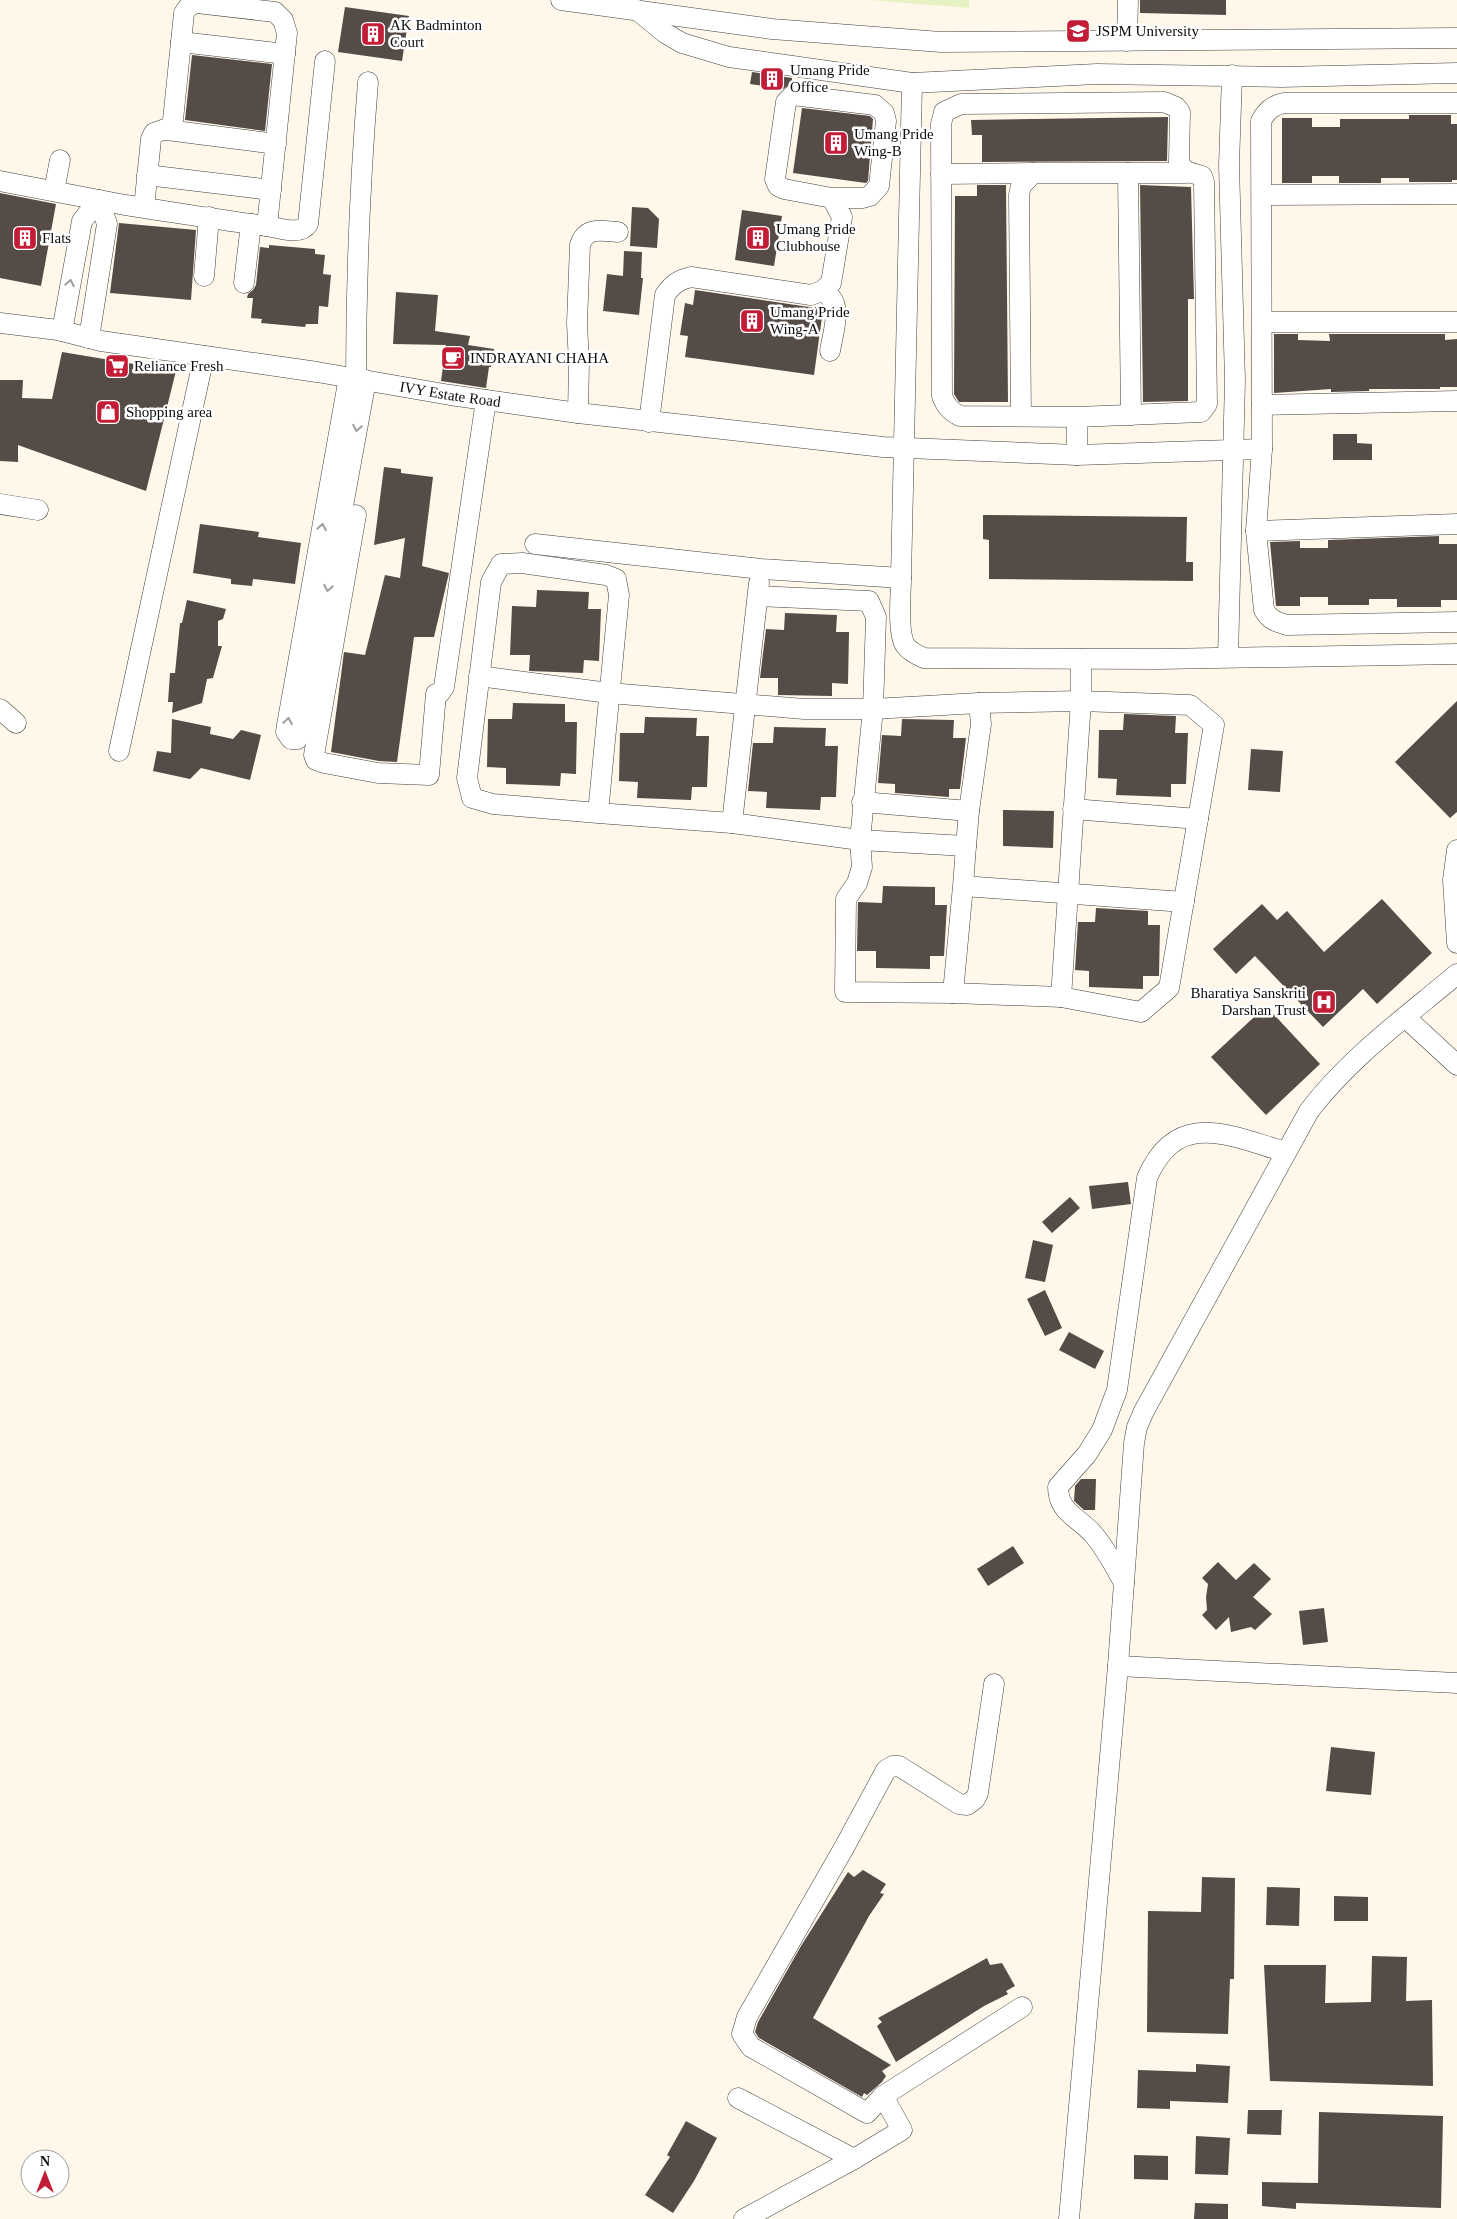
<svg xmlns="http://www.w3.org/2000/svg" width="1457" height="2219" font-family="Georgia,serif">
	<rect width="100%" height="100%" fill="#fff8ea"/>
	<!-- pitch -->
	<path fill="#e7f2c4" d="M869,0h100v8z"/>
	<!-- building -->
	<path fill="#554b47" d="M1140,0h86v15l-86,-2z
		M345,7l64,9 -7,45 -64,-9z
		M192,55l80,9 -7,67 -80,-11z
		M752,72l40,6v5l-9,6 -33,-5z
		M802,108l68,8 3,3 -5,62 -2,2 -73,-10z
		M1409,115h42v9h6v56h-5v2h-43v-4h-28v5h-42v-7h-27v7h-30v-65h30v9h28v-8h69z
		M1168,117l-1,44 -185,1v-27h-10l-1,-15z
		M977,185h29l2,217h-49l-5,-8 1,-198h22z
		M1140,185l51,2 3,112h-6v102l-45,1z
		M0,193l56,11 -15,82 -41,-8z
		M632,207l16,1 11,11 -2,29 -27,-2z
		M742,210l40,6 -8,50 -39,-6z
		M119,223l77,7 -5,70 -81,-7z
		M269,245l46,4v5l10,1 -2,19 8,1 -3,32 -9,-1 -1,18h-12l-1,3 -44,-4 1,-4 -11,-1 2,-20h-6l1,-4 5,-4 3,-5 4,-38 9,1z
		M624,251l18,1 -1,26h2l-4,37 -36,-4 4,-37 16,2z
		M695,290l114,17h13l1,3 -9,65 -129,-18 3,-21 -8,-1 5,-32 8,2z
		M396,292l42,3 -3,36 35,5 -2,9 26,4 -3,18h-2l-3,21 -45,-7 5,-36 -53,-1z
		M1274,334h24v6l32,1 -1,-7h116v6l12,-1v48h-17v2h-71v2l-38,1v-3l-57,4z
		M62,352l114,19 -30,120 -128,-46v17l-18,-1v-81h23l-1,18 30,1z
		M1333,434h24v9l15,1v16h-39z
		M384,467l17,2v4l32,4 -11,89 27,7 -15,64h-20l-17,125 -18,-1 -48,-9 13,-100 21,3 20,-80 15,3 5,-40 -31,7z
		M983,515l204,2 -1,45h7v19l-204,-2v-39l-6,-1z
		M200,524l59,8 -1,5 43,6 -6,41 -42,-5 -1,7 -21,-2v-5l-38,-6z
		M1439,536v8h18v56h-16v7h-44v-8h-28v6h-41v-8h-28v9h-24l-6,-64 30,-1v7h28v-8z
		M537,590l52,2 -1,17h13l-2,52 -15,-1 -1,13 -54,-2 1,-16h-20l2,-49 24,1z
		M187,600l39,9 -3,10 -5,2v25h4l-9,32 -6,1 -5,24 -30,10 1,-11h-5l2,-29h5l5,-50h2z
		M785,613l52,2 -1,17h13l-1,52 -16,-1v13l-54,-1v-17h-18l6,-49 18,1z
		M1457,701v111l-7,6 -55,-56z
		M513,703l52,1v18h12l-1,52 -15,-1 -1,13 -54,-2v-16l-19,-1 1,-48h24z
		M1124,714l52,2 -1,17h13l-2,51h-15v13l-55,-2 1,-16 -19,-1 1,-48h24z
		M645,717l52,1 -1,18h13l-2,51h-15l-1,13 -54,-2 1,-16 -19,-1 1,-48h24z
		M172,719l39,8 -1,7 23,5 8,-9 20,5 -11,45 -49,-12 -11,11 -37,-8 4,-20 14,2z
		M902,719l52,1 -1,18h13l-6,51h-11v8l-54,-4v-9l-17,-1 4,-48 19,1z
		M774,727l52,1 -1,18h13l-2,51h-15l-1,13 -54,-2 1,-16 -19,-1 5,-48h20z
		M1251,749l32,2 -3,41 -32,-2z
		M1003,810l51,1 -1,37 -50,-2z
		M883,886l52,1v18h12l-3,51h-14v13l-54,-1v-17h-19l1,-49 24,1z
		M1382,899l50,54 -55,51 -14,-15 -40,38 -68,-71 -19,18 -23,-25 49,-45 15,16 10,-9 37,41z
		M1096,908l52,3v14h12l-1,51h-16v13l-54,-2v-16l-14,-1 3,-48h17z
		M1266,1006l54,58 -54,51 -55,-58z
		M1128,1182l3,22 -39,5 -3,-23z
		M1070,1197l10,11 -28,25 -10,-11z
		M1033,1240l20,5 -8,37 -20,-4z
		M1045,1290l17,38 -17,8 -18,-37z
		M1069,1332l35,19 -9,18 -36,-19z
		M1081,1479h15l-1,31h-11l-10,-9 1,-15z
		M1013,1546l11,17 -36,23 -11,-17z
		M1218,1562l18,18 18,-17 17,16 -18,18 19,17 -17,16 -4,-3 -20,5 -2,-15 -13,13 -14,-15 5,-5 -1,-13 2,-13 -6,-6z
		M1324,1608l4,34 -25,3 -4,-34z
		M1331,1747l44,5 -4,43 -45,-4z
		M863,1870l23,14 -6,9 4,1 -15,22 -56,102 78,47 -9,6 4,5 -4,6 -15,13 -3,-2 -2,4 -103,-59 -4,-6 3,-10 43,-76 47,-74 6,5z
		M1202,1877l33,1 -1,101h-4l-2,55 -81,-2 1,-121 53,1z
		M1267,1887l33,1 -1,38 -33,-1z
		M1334,1896l34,1v24h-34z
		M1372,1956l35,1 -1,44 26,-1 1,86 -163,-5 -6,-116h62l-1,38 46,-1z
		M987,1958l3,7 12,-2 13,23 -9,5 2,3 -24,12 -88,56 -19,-36 5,-4 -4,-4z
		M1196,2064l34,2 -2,37 -58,-2v8l-33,-1 1,-38 58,2z
		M1248,2110h34l-1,25 -34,-1z
		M1319,2112l124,4 -2,92 -145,-5v6l-34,-3v-24l56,1z
		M686,2121l31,17 -23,43 -21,32 -28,-18 25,-38 -3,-2z
		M1196,2136l34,2 -2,37 -33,-1z
		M1134,2155l34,1v24l-34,-1z
		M1195,2203l33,1v15h-34z"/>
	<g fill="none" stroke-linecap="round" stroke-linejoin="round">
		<defs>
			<g id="minor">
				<path d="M561,0l211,29 169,13 516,-4"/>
				<path d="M637,10l28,23 17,10 47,14 183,26 185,-9 184,3 176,-4"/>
				<path d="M1127,41l1,-41"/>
				<path d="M181,42l104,12"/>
				<path d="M912,83l-11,495c0,17 -4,53 4,67 4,6 12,10 19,13l235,1 298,-5"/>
				<path d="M1457,103h-173c-12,3 -17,7 -23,18l1,328 -6,82 8,79c6,10 12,12 23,15l170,-3"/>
				<path d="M167,130l109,14"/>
				<path d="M1128,173l3,242"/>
				<path d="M941,174l92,-1"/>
				<path d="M147,175l124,15"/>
				<path d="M0,181l125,24c47,7 95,15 142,21l20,-193 -4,-13 -8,-8 -78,-9 -8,3 -5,7 -11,107 -2,7 -17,6 -3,6 -7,69"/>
				<path d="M54,191l6,-31"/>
				<path d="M1262,195l195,-1"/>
				<path d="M267,226c13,2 33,10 41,-2l17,-163"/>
				<path d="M204,276l5,-59"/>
				<path d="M244,283l7,-59"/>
				<path d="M822,291c23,10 11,40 8,60"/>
				<path d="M1263,322h194"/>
				<path id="s1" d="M0,323l58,7 43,11 216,31 133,23 128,18 305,34 194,8 185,-6"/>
				<path d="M62,331l20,-110 17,-21 8,24 -18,114"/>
				<path d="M349,377l-62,348 -1,7 5,7h6l6,-14 63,-345"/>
				<path d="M356,379c0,-99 4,-198 12,-297"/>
				<path d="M1262,405l195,-4"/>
				<path d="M578,413l1,-50 -2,-40 3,-78c6,-19 22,-14 38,-13"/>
				<path d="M1021,416l-2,-221 2,-9 12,-13h154"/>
				<path d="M649,422l16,-127c7,-10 13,-15 26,-18l120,18 11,-4 9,-8 11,-66 -10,-19 -48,-9 -6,-3 -3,-7 11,-77 7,-7 82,10 9,8 2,8 -7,65 -9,10 -7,2h-31"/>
				<path d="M1077,455v-38l-117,-1c-10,-5 -14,-10 -18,-20l-1,-272 3,-12 17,-8 203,-2 12,5 4,5 -1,49c5,13 12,11 23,15l2,6 3,222 -6,8 -124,5"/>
				<path d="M0,504l38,6"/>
				<path d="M356,515l-42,240 2,5 8,3 54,10 51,2 7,-81 4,-1 4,-6 42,-287"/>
				<path d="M1256,531l201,-7"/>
				<path d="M535,544l226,25 140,9"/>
				<path d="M1228,657l7,-277 -6,-215 3,-90"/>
				<path d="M479,676l130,17 195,16h69l106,-6 102,-2 109,4 24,20 -45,263 -28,24 -80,-15 20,-296v-42"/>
				<path d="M0,709l16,14"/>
				<path d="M119,751l85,-395"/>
				<path d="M862,802l107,9 12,-87 -2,-21"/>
				<path d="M1073,809l125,10"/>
				<path d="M598,813l-105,-9 -21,-6 -5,-20 24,-196 10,-18 21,-1 84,12 10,4 3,16 -21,218 134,10 128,17 13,-131 3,-92 -7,-16 -111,-5"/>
				<path d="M732,823l27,-240"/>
				<path d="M966,846l3,-35"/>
				<path d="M1457,850l-4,30 4,63"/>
				<path d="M963,886l3,-40 -106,-6 2,27 -5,16 -11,16 -1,93 108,1 10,-107 221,16"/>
				<path d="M953,993l108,4"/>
				<path d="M1405,1017l52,48"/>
				<path d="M1124,1583c-9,-16 -18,-34 -30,-48 -14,-17 -36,-22 -36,-48l29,-33 15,-24 15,-40 30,-212c30,-70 83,-42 139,-26"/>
				<path d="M1118,1666l339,17"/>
				<path d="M994,1684l-16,109 -3,6 -8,6 -8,-1 -60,-38h-6l-7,4 -41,76 -98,171 -5,17 9,13 116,66 16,-17 139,-89"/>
				<path d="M738,2098l116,61"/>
				<path d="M744,2219l110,-60 48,-29 -19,-34"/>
				<path d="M1069,2219l49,-553 16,-223 3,-16 7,-16 165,-300c41,-54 97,-94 148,-137"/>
			</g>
		</defs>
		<!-- minor casing -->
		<use href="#minor" stroke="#3f3f3f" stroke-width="21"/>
		<!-- minor -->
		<use href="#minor" stroke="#fff" stroke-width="20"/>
	</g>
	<!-- one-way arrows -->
	<defs><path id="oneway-chevron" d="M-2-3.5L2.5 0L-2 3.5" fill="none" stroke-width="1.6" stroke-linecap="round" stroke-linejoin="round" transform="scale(1.25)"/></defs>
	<g stroke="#9e9e9e">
		<use href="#oneway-chevron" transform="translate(70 283) rotate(-80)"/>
		<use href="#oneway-chevron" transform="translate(357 428) rotate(100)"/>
		<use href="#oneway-chevron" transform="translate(322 527) rotate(-80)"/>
		<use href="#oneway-chevron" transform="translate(328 588) rotate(100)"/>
		<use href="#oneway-chevron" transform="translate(288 721) rotate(-81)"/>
	</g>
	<!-- icons -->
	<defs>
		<symbol id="university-square" viewBox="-11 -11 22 22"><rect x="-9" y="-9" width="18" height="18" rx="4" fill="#c31c37" stroke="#fff"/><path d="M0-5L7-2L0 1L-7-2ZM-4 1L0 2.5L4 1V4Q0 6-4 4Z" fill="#fff"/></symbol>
		<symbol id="building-square" viewBox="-11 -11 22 22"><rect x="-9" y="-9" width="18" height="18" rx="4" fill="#c31c37" stroke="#fff"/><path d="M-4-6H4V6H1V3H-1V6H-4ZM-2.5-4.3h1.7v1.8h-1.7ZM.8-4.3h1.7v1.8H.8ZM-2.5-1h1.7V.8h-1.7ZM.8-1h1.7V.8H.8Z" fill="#fff"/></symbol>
		<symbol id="cafe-square" viewBox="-11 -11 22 22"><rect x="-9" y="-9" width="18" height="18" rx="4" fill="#c31c37" stroke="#fff"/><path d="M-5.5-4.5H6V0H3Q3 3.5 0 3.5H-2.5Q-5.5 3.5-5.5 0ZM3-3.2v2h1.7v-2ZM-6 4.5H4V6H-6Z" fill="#fff"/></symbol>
		<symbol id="supermarket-square" viewBox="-11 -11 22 22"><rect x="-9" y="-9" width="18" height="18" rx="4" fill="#c31c37" stroke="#fff"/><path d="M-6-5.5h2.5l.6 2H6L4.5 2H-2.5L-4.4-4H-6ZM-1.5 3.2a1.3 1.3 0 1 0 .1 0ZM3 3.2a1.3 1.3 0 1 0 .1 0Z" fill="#fff"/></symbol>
		<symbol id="shop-square" viewBox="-11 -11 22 22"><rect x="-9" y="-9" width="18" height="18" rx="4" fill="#c31c37" stroke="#fff"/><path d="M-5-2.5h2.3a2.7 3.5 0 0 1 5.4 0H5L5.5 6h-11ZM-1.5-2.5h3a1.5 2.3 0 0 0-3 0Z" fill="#fff"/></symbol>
		<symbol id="hospital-square" viewBox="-11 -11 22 22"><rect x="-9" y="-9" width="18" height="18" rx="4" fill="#c31c37" stroke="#fff"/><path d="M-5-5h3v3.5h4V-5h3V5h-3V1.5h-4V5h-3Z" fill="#fff"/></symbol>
	</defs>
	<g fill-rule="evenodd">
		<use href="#university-square" x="1064" y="17" width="28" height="28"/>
		<use href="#building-square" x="359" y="20" width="28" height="28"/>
		<use href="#building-square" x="758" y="65" width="28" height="28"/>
		<use href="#building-square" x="822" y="129" width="28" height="28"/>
		<use href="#building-square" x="11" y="224" width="28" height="28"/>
		<use href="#building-square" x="744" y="224" width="28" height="28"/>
		<use href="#building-square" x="738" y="307" width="28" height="28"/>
		<use href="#cafe-square" x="439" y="344" width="28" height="28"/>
		<use href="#supermarket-square" x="103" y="352" width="28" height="28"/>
		<use href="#shop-square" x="94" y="398" width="28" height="28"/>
		<use href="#hospital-square" x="1310" y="988" width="28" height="28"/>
	</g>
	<g text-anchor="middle" stroke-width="5" stroke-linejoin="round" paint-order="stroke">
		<!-- poi labels -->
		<g font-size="15" fill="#0c0c0c" stroke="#fff" text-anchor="start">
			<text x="390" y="30">AK Badminton<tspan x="390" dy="17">Court</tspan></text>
			<text x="1096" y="36">JSPM University</text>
			<text x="790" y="75">Umang Pride<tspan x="790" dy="17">Office</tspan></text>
			<text x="854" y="139">Umang Pride<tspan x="854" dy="17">Wing-B</tspan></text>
			<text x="776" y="234">Umang Pride<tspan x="776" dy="17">Clubhouse</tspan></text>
			<text x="42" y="243">Flats</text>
			<text x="770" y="317">Umang Pride<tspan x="770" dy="17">Wing-A</tspan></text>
			<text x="470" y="363">INDRAYANI CHAHA</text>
			<text x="134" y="371">Reliance Fresh</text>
			<text x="126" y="417">Shopping area</text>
			<text x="1306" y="998" text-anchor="end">Bharatiya Sanskriti<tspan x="1306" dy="17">Darshan Trust</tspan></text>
		</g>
		<!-- street labels -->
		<g font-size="15" fill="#0c0c0c" stroke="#fff">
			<text dy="5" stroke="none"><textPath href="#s1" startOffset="456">IVY Estate Road</textPath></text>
		</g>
	</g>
	<!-- north arrow -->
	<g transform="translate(45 2174)"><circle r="24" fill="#ffffff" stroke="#9e9e9e"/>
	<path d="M0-4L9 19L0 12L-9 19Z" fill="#c31c37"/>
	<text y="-8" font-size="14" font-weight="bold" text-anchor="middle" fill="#0c0c0c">N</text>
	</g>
</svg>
